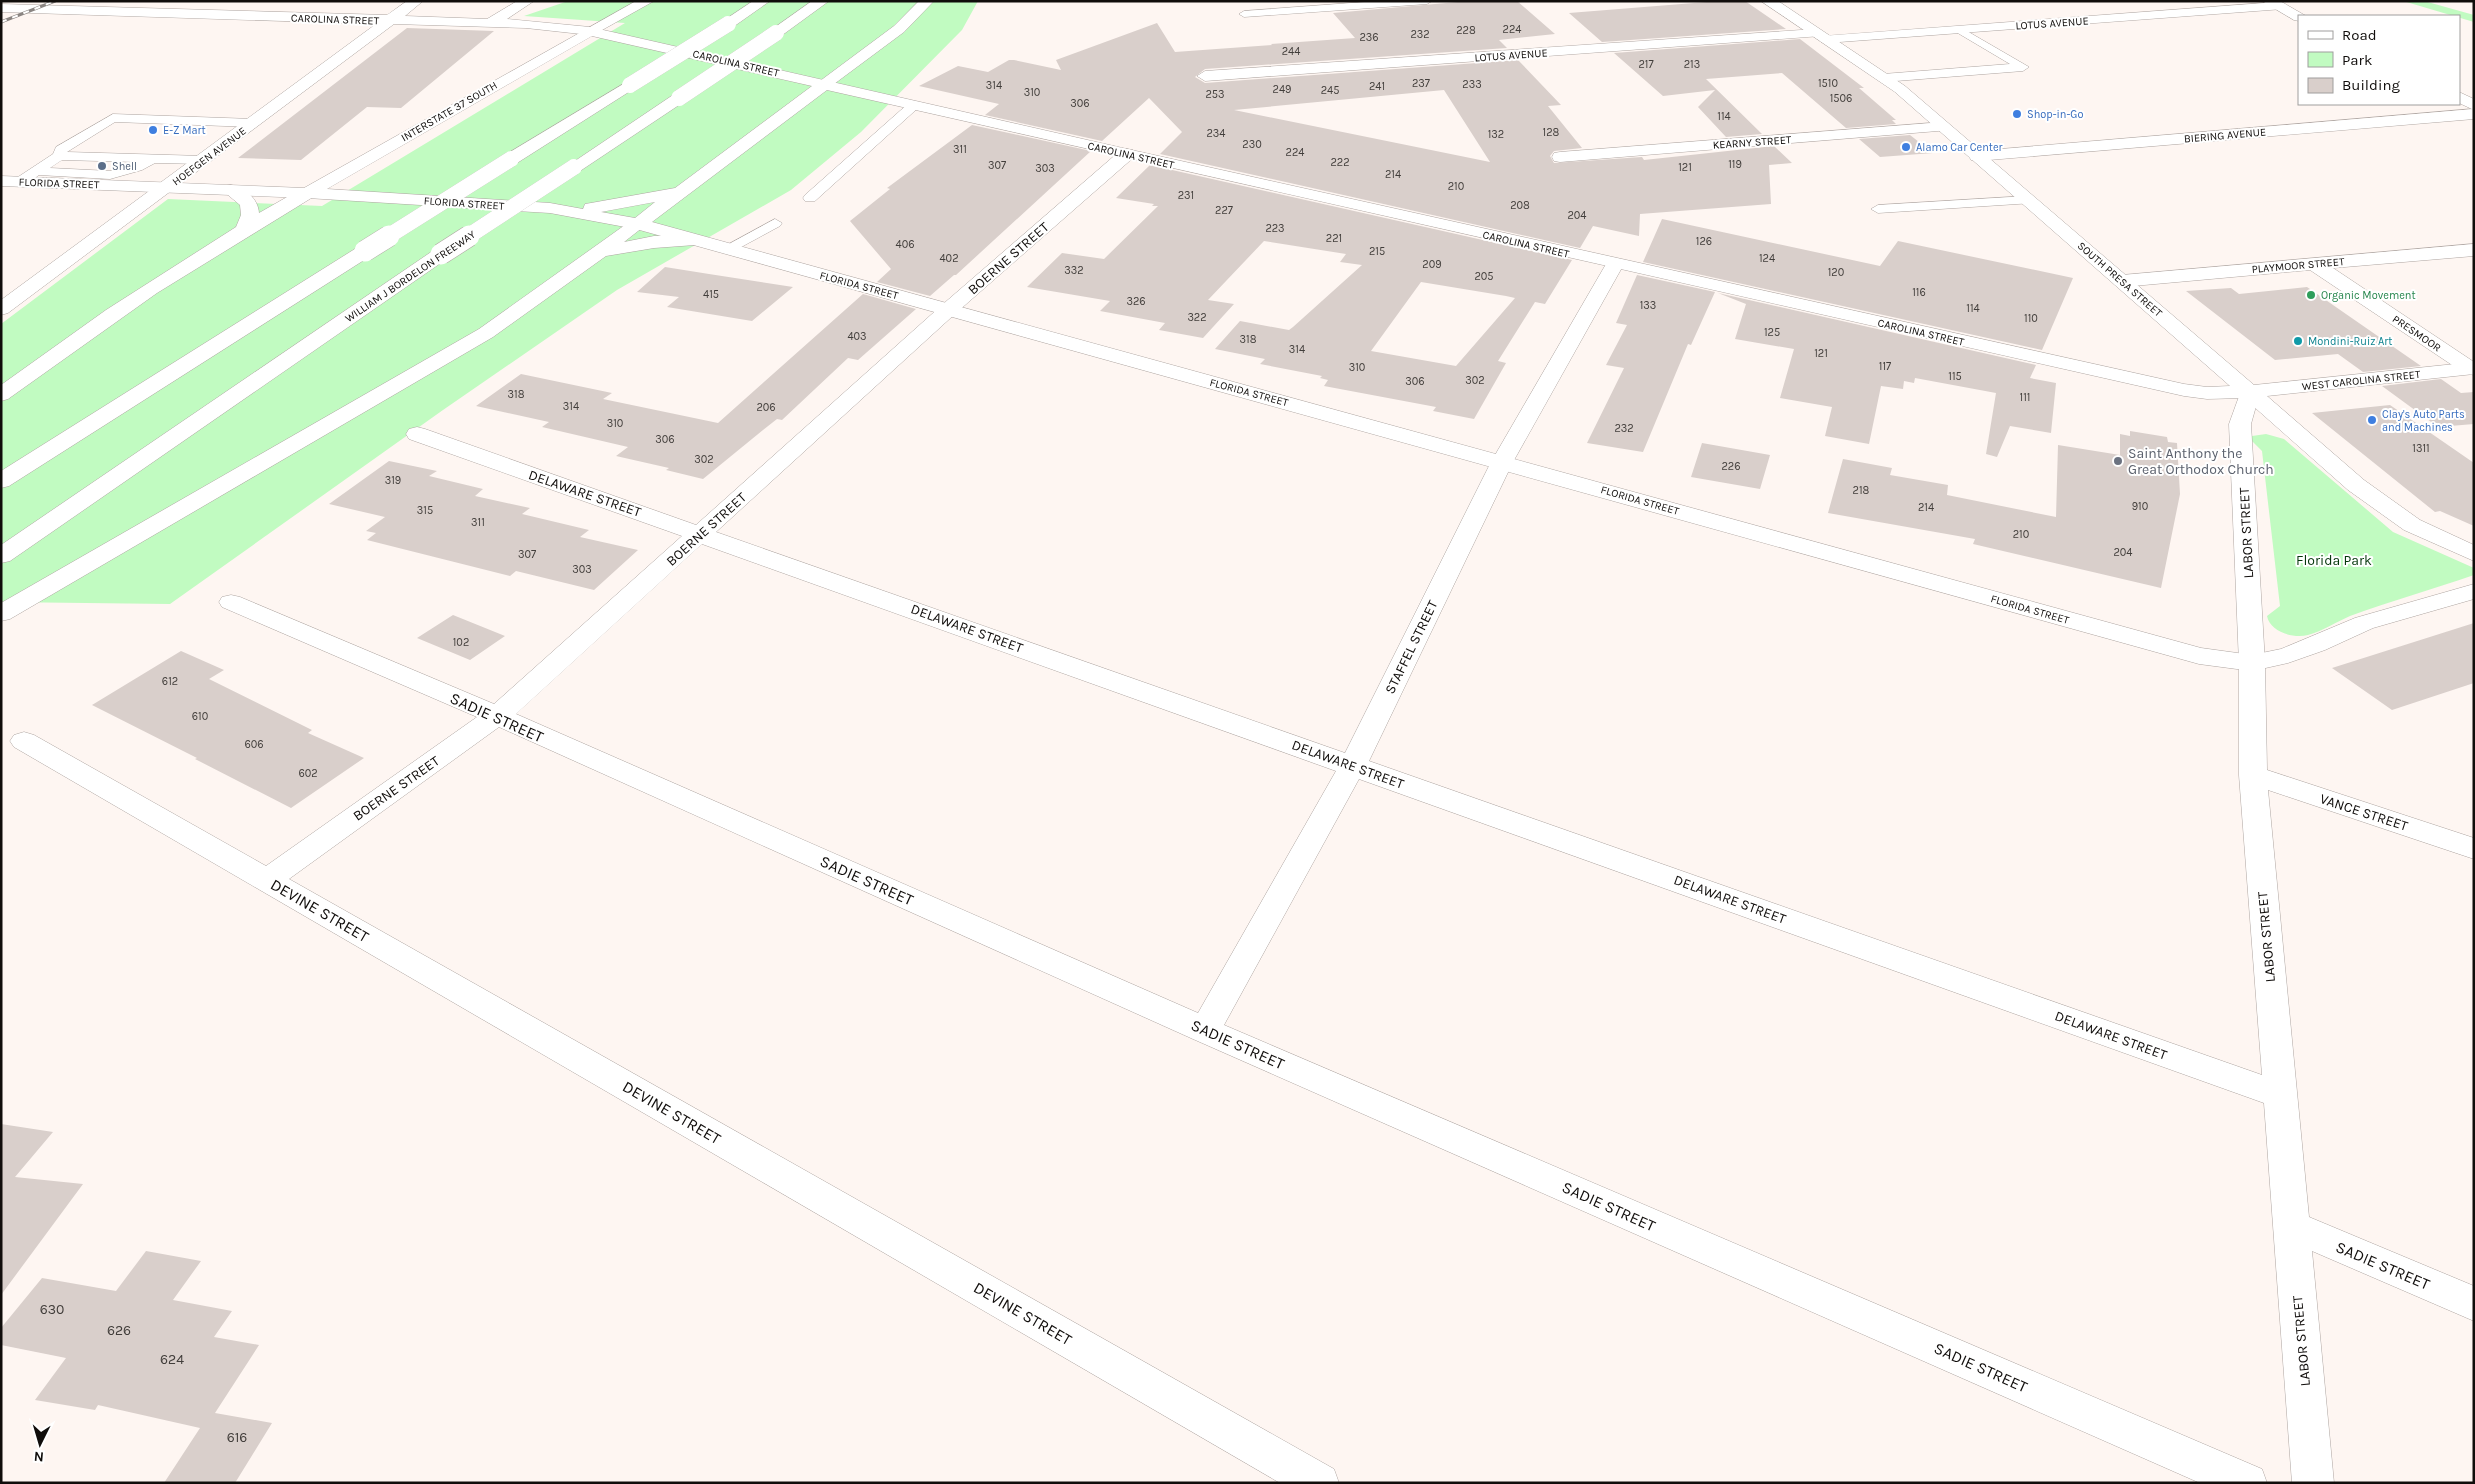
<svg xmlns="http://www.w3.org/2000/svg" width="2475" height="1484" font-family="Karla,sans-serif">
	<rect width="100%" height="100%" fill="#fef6f2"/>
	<!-- green -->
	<path fill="#c1fbc1" d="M568,1h410l-16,29 -101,102 -70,58 -174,100 -174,120 -273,194 -169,-2v-278l167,-125 154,7 303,-183 -101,-7z
		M2403,1h21l50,14v7z
		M2266,434l18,5 109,93 81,36v7c-41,14 -83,26 -124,41 -14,6 -27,15 -42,19 -14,4 -38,-3 -41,-19l13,-10 -18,-155 -11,-11 1,-4z"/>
	<!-- building -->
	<path fill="#d9cfcb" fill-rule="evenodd" d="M1469,1h48l38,33 -56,6 8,8 -302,21 -10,8 10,6 313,-23 43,45 -13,1 34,42 -28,3 -4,5 4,7 88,-6 2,3 130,-14 18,17 -23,2 2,39 -131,10 -1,22 -46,-10 -13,22 -420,-94 22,-22 -33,-34 -47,43 -117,-26 14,-11 -80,-18 39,-20 30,6 21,-12h5l47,10 -5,-10 101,-37 18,29 97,-7 -1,-1 84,-6 -22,-25zM1444,90l46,72 -256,-52z
		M1719,1h26l41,28 -184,13 -33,-29z
		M407,28l87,3 -93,77 -34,-1 -66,53 -63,-2z
		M1800,39l64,49h-5l37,32h-4l4,4 -50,4 -64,-55 -76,6 56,55 -36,3 -28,-30 17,-17 -52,6 -49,-43z
		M972,125l119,26 -135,124h-2l-24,21 -53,-14 14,-13 -41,-48 40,-32 -3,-1z
		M1910,135l23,18 -53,4 -21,-18z
		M1150,165l422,95 -27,44 -10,-2 -37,59 8,2 -32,56 -41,-8 3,-4 -112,-21 4,-6 -8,-2 2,-2 -62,-12 5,-5 -50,-10 25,-28 49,9 4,-3 69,-62 -22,-3 6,-8 -82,-13 -56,59 26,4 -31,34 -44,-8 6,-7 -65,-12 10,-10 -83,-14 35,-34 42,6 54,-53h-6l2,-2 -38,-6zM1421,282l85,14 9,2 -59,68 -85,-15z
		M1662,219l218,47 18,-25 175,37 -31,72 -399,-88z
		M665,267l44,7 84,13 -41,34 -85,-14 12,-10 -42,-5z
		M1637,275l78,17 -24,53 -3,-1 -45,108 -56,-9 37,-75 -18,-3 21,-40 -11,-2z
		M2307,287l114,79 -58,6 -25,-18 -63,6 -89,-69 45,-3 8,6z
		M1718,293l318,72 -6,13 26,5 -5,50 -41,-7 -13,31 -11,-3 10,-61 -81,-15 -1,5 -10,-2 -1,8 -22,-3 -12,58 -44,-8 7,-29 -52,-9 14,-49 -59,-10 11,-35z
		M863,294l53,15 -58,51 -10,-2 -66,62 -5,-1 -14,11 -60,49 -37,-9 3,-2 -53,-12 12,-9 -86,-20 7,-5 -73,-16 45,-32 91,19 -9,6 115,24z
		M2441,379l20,14 13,-1v32l-36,3 -56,-41z
		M2390,405l84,58v63l-34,-15 -5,1 -123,-99z
		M2130,431l37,6 1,5 9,1 3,51 -19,94 -188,-44 2,-5 -147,-26 15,-54 49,9 -2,7 58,10 -1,10 109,22 2,-72 62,10v-21l10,2z
		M1702,443l68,12 -10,34 -69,-12z
		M389,461l48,10 -8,5 54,13 -8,7 55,12 -8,6 67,16 -9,7 58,13 -44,40 -78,-19 -6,5 -143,-36 9,-7 -10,-2 19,-14 -56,-13z
		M453,615l52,21 -35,24 -53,-22z
		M2474,623v60l-82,27 -60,-42z
		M181,651l43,19 -15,9 103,51 -4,3 56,25 -73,50 -96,-49 2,-1 -105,-53z
		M1,1124l52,8 -38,45 68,7 -82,111z
		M146,1251l55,10 -28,39 59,11 -18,26 45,8 -44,68 57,10 -37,60h-71l36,-55 -102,-23 -3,5 -60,-10 31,-42 -65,-13v-17l41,-50 74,13z"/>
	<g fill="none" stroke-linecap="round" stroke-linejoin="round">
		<defs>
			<path id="lane" d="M1378,1h54l-5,3 -183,13 -5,-3 5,-3z
				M1960,27l69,40 -6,4 -140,11 -6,-4 6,-4 127,-10 -54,-32 -2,-2z
				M914,101l6,4 -2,3 -103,93h-10l-2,-3 2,-3 105,-93z
				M113,114l140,5 6,4 -6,4 -138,-5 -48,30 136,4 7,4 -7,4 -48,-1 -13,7 -32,9 -71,-4 -14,10h-10l-2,-3 2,-3 38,-25 3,-7zM62,160l75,2 -27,9 -60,-3z
				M2028,196l7,4 -2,3 -155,10 -7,-4 7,-4z
				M775,219l7,4 -2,3 -48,26h-10l-2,-3z"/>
			<path id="street" d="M407,1h16l-18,15 82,3 30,-18h17l-27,18 83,8 7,4 -7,4 -64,-7 -132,-4 -386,289 -7,2v-15l375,-276 -375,-12v-8l386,11z
				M2278,2l7,4 -2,3 -457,34 -5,-1 -2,-3 2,-3 -616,45 -8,-5 8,-5 611,-42 5,1 2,3 -2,3z
				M2474,109v10l-497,42 -6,-1 -2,-4 2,-4 6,-1z
				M1944,122l8,5 -2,3 -390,32 -6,-1 -2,-4 2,-4 6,-1z
				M1127,149l6,1 2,4 -2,4 -177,155 -240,219 629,221 146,-291 115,-198 2,-4h14l2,4 -111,198 -144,299 893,314 -23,-300v-112l-10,-239 13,-36 7,-2 7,2 4,4 -9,32 14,239 2,107 207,68v21l-206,-69 41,427 165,69v35l-162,-70 22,232h-42l-28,-380 -905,-324 -135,246 1038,444 5,14h-67l-1007,-444 -694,-312 -210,152 1045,590 5,14h-59l-1266,-736 -4,-6 4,-6 10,-3 10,3 232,131 211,-149 -255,-110 -3,-5 3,-5 9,-2 9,2 254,107 188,-168 -273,-97 -3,-5 3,-5 8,-2 8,2 271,96 246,-220 179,-155zM702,544l634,227 -138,242 -682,-299z
				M2474,244v12l-141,12 141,94v13l-10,-2 -154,-103 -188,17 -7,-2 -3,-4 3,-4 7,-2z"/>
			<path id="secondary" d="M1761,1h17l127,85 349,299 220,-23v12l-207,22 97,84 56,40 54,25v16l-70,-31 -56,-40 -104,-92 -37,1 -23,-3 -1357,-306 -175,132 1549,426 51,7 29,-6 74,-31 119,-34v15l-101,29 -48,22 -37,13 -36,8 -53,-7 -1563,-435 -86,-16 -243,-15 -306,-12v-10l303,12 286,-161 537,122 1057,235 23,3 23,-1 -335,-294zM592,36l220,50 -137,102 -84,15 -6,1 -2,5 -33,-6 -223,-14zM655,202l-20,16 -34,-6z
				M2262,1h18l26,15h-7v5l-5,-1z
				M2459,92l15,7v11l-15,-7z"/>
			<path id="highway" d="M636,1h18l-59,33 -5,1 -7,-4z
				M753,1h17l-37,26h-10l-2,-3 2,-3z
				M812,1h17l-48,35h-10l-2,-3 2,-3z
				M919,1h15l-30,31 -74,55h-10l-3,-3 3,-3 74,-55z
				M630,80l8,5 -3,3 -118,75h-12l-2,-4 2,-4z
				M679,93l8,5 -2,3 -105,70h-12l-2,-4 107,-72z
				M231,185c14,3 27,13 28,28l42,-24h12l3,4 -3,4 -156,96 -149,106 -7,2v-16l105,-75 130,-83 5,-12 -1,-10 -18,-15 3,-4z
				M638,219l6,1 3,4 -23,18 30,-6 41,-1 6,1 3,4 -3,4 -6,1 -41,3 -48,8 -113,81 -483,282 -9,2v-18l478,-274 153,-109z
				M365,245l7,2 2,4 -2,4 -363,231 -8,2v-17l357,-224z
				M441,248l7,2 2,4 -2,4 -438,303 -9,2v-18l433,-295z"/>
		</defs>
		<!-- lane casing -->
		<use href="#lane" stroke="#aea5a1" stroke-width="1"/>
		<!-- street casing -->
		<use href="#street" stroke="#aea5a1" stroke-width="1"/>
		<!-- secondary casing -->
		<use href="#secondary" stroke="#aea5a1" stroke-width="1"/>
		<!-- highway casing -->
		<use href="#highway" stroke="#aea5a1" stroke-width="1"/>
		<!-- lane -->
		<use href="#lane" fill="#fff" fill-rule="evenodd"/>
		<!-- street -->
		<use href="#street" fill="#fff" fill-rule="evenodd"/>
		<!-- secondary -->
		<use href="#secondary" fill="#fff" fill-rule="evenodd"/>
		<!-- highway -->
		<use href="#highway" fill="#fff" fill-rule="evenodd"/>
		<defs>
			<path id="rail" d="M1,22l54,-21"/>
		</defs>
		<!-- rail casing -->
		<use href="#rail" stroke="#8a8582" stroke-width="3"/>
		<!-- rail -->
		<use href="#rail" stroke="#fff" stroke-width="2" stroke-dasharray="6" stroke-linecap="butt"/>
		<defs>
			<path id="highway-bridge-far1" d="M630,85l98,-61
				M679,98l97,-65
				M387,237l124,-78
				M467,237l107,-70"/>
			<path id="highway-bridge" d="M365,251l24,-15
				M441,254l28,-18"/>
		</defs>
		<!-- highway-bridge-far1 casing -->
		<use href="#highway-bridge-far1" stroke="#aea5a1" stroke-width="16" stroke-linecap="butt"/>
		<!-- highway-bridge casing -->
		<use href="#highway-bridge" stroke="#aea5a1" stroke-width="22" stroke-linecap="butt"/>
		<!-- highway-bridge-far1 -->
		<use href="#highway-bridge-far1" stroke="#fff" stroke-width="16"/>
		<!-- highway-bridge -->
		<use href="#highway-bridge" stroke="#fff" stroke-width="21"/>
	</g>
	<!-- markers -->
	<g fill="#3f7fe0" stroke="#fff" stroke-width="2">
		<circle cx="2017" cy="114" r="5"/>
		<circle cx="153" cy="130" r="5"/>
		<circle cx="1906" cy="147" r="5"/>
		<circle cx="2372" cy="420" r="5"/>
	</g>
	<circle fill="#5c6f8a" stroke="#fff" stroke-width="2" cx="102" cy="166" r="5"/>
	<circle fill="#2e9e5b" stroke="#fff" stroke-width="2" cx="2311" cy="295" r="5"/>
	<circle fill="#0f9aa8" stroke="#fff" stroke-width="2" cx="2298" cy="341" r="5"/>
	<circle fill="#6b7280" stroke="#fff" stroke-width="2" cx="2118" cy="461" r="5"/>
	<g text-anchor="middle" stroke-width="4" stroke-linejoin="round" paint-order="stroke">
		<!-- far-street labels -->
		<g font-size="11" fill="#100d0b" stroke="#fff">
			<text transform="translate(335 19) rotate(2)" y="4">CAROLINA STREET</text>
			<text transform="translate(2052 23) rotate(-4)" y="4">LOTUS AVENUE</text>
			<text transform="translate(1511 55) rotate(-4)" y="4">LOTUS AVENUE</text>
			<text transform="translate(736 63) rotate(13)" y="4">CAROLINA STREET</text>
			<text transform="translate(449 111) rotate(-30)" y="4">INTERSTATE 37 SOUTH</text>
			<text transform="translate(2225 135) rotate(-5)" y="4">BIERING AVENUE</text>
			<text transform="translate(1752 142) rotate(-4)" y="4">KEARNY STREET</text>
			<text transform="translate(1131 155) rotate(13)" y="4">CAROLINA STREET</text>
			<text transform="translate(209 156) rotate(-37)" y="4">HOEFGEN AVENUE</text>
			<text transform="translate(59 183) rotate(2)" y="4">FLORIDA STREET</text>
			<text transform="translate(464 203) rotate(4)" y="4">FLORIDA STREET</text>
			<text transform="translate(1526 244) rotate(13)" y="4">CAROLINA STREET</text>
			<text transform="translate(2298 265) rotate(-5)" y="4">PLAYMOOR STREET</text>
			<text transform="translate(410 276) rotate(-34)" y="4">WILLIAM J BORDELON FREEWAY</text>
			<text transform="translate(2120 279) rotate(41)" y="4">SOUTH PRESA STREET</text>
			<text transform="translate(859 285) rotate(15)" y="4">FLORIDA STREET</text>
			<text transform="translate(1921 332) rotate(13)" y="4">CAROLINA STREET</text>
			<text transform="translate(2417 333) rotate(34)" y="4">PRESMOOR</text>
			<text transform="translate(2361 380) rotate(-6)" y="4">WEST CAROLINA STREET</text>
			<text transform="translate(1249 392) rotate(15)" y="4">FLORIDA STREET</text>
			<text transform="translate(1640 500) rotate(16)" y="4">FLORIDA STREET</text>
			<text transform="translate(2030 609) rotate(16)" y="4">FLORIDA STREET</text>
		</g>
		<!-- number labels -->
		<g font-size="11" fill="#423e3b">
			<text x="1512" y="33">224</text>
			<text x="1466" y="34">228</text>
			<text x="1420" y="38">232</text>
			<text x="1369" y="41">236</text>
			<text x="1291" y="55">244</text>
			<text x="1646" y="68">217</text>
			<text x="1692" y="68">213</text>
			<text x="1421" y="87">237</text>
			<text x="1828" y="87">1510</text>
			<text x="1472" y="88">233</text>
			<text x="994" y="89">314</text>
			<text x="1377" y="90">241</text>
			<text x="1282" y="93">249</text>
			<text x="1330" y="94">245</text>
			<text x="1032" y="96">310</text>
			<text x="1215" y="98">253</text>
			<text x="1841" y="102">1506</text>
			<text x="1080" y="107">306</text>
			<text x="1724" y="120">114</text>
			<text x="1551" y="136">128</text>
			<text x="1216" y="137">234</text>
			<text x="1496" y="138">132</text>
			<text x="1252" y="148">230</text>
			<text x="960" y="153">311</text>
			<text x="1295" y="156">224</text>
			<text x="1340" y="166">222</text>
			<text x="1735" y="168">119</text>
			<text x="997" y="169">307</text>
			<text x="1685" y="171">121</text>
			<text x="1045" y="172">303</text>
			<text x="1393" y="178">214</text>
			<text x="1456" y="190">210</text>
			<text x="1186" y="199">231</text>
			<text x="1520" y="209">208</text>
			<text x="1224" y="214">227</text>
			<text x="1577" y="219">204</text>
			<text x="1275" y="232">223</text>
			<text x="1334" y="242">221</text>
			<text x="1704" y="245">126</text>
			<text x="905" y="248">406</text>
			<text x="1377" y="255">215</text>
			<text x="949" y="262">402</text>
			<text x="1767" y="262">124</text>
			<text x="1432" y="268">209</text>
			<text x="1074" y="274">332</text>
			<text x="1836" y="276">120</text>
			<text x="1484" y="280">205</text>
			<text x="1919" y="296">116</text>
			<text x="711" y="298">415</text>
			<text x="1136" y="305">326</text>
			<text x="1648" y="309">133</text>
			<text x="1973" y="312">114</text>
			<text x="1197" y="321">322</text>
			<text x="2031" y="322">110</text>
			<text x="1772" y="336">125</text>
			<text x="857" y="340">403</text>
			<text x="1248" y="343">318</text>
			<text x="1297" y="353">314</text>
			<text x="1821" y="357">121</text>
			<text x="1885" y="370">117</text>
			<text x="1357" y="371">310</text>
			<text x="1955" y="380">115</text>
			<text x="1475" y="384">302</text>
			<text x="1415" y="385">306</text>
			<text x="516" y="398">318</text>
			<text x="2025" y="401">111</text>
			<text x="571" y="410">314</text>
			<text x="766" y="411">206</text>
			<text x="615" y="427">310</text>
			<text x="1624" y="432">232</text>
			<text x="665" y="443">306</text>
			<text x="2421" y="452">1311</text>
			<text x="704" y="463">302</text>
			<text x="1731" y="470">226</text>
			<text x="393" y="484">319</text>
			<text x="1861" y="494">218</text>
			<text x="2140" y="510">910</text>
			<text x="1926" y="511">214</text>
			<text x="425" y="514">315</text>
			<text x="478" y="526">311</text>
			<text x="2021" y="538">210</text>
			<text x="2123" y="556">204</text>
			<text x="527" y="558">307</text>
			<text x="582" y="573">303</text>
			<text x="461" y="646">102</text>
			<text x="170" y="685">612</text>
			<text x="200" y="720">610</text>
			<text x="254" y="748">606</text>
			<text x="308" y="777">602</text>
		</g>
		<!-- far-shop labels -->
		<g font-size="11" fill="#366cbe" stroke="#fff" text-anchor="start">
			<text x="2027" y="118">Shop-in-Go</text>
			<text x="163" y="134">E-Z Mart</text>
			<text x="1916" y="151">Alamo Car Center</text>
			<text x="2382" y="418">Clay's Auto Parts<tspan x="2382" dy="13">and Machines</tspan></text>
		</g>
		<!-- far-service labels -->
		<g font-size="11" fill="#4e5e75" stroke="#fff" text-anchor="start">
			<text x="112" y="170">Shell</text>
		</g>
		<!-- far-leisure labels -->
		<g font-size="11" fill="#27864d" stroke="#fff" text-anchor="start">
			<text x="2321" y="299">Organic Movement</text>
		</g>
		<!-- far-culture labels -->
		<g font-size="11" fill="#0d838f" stroke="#fff" text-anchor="start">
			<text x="2308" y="345">Mondini-Ruiz Art</text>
		</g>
		<!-- street labels -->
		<g font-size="14" fill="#100d0b" stroke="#fff">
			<text transform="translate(1008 258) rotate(-41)" y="5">BOERNE STREET</text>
			<text transform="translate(585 493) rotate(19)" y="5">DELAWARE STREET</text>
			<text transform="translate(706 529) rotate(-42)" y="5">BOERNE STREET</text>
			<text transform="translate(2246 533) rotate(-93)" y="5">LABOR STREET</text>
			<text transform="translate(967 628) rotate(20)" y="5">DELAWARE STREET</text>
			<text transform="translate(1411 647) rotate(-64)" y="5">STAFFEL STREET</text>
			<text transform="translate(1348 764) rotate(20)" y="5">DELAWARE STREET</text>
			<text transform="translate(396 788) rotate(-35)" y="5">BOERNE STREET</text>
			<text transform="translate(2364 812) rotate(18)" y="5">VANCE STREET</text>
			<text transform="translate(1730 899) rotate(20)" y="5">DELAWARE STREET</text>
			<text transform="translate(2266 937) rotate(-95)" y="5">LABOR STREET</text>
			<text transform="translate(2111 1035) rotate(20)" y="5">DELAWARE STREET</text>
			<text transform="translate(2301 1341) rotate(-95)" y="5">LABOR STREET</text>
		</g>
		<!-- worship labels -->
		<g font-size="14" fill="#5b616d" stroke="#fff" text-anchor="start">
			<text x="2128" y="458">Saint Anthony the<tspan x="2128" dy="16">Great Orthodox Church</tspan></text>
		</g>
		<!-- park labels -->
		<g font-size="14" fill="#04360b" stroke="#fff">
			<text x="2334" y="565">Florida Park</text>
		</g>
		<!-- near-number labels -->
		<g font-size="14" fill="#423e3b">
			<text x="52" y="1314">630</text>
			<text x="119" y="1335">626</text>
			<text x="172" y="1364">624</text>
			<text x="237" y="1442">616</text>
		</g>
		<!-- near-street labels -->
		<g font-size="16" fill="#100d0b" stroke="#fff">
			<text transform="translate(497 717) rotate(24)" y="6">SADIE STREET</text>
			<text transform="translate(867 880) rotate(24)" y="6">SADIE STREET</text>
			<text transform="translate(320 910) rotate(30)" y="6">DEVINE STREET</text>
			<text transform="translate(1238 1044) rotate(24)" y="6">SADIE STREET</text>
			<text transform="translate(672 1112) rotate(30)" y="6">DEVINE STREET</text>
			<text transform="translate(1609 1206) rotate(24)" y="6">SADIE STREET</text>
			<text transform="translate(2383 1265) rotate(23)" y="6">SADIE STREET</text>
			<text transform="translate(1023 1313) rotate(30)" y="6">DEVINE STREET</text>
			<text transform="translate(1981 1367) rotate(24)" y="6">SADIE STREET</text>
		</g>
	</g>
	<!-- border -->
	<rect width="2475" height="1484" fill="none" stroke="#100d0b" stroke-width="5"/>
	<!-- legend -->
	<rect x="2298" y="15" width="162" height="90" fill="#ffffff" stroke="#9f9e9d"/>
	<rect x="2308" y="31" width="25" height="8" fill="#ffffff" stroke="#9f9e9d"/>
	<text x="2342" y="40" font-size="15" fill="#100d0b">Road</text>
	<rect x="2308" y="52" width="25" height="15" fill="#c1fbc1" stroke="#9f9e9d"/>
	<text x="2342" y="65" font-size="15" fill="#100d0b">Park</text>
	<rect x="2308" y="78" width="25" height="15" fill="#d9cfcb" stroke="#9f9e9d"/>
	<text x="2342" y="90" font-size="15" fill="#100d0b">Building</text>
	<!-- north arrow -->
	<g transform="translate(40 1444) rotate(185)" stroke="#ffffff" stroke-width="4" paint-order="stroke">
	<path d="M0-4L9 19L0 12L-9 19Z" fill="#100d0b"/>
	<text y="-8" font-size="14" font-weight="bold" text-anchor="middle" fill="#100d0b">N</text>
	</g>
</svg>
